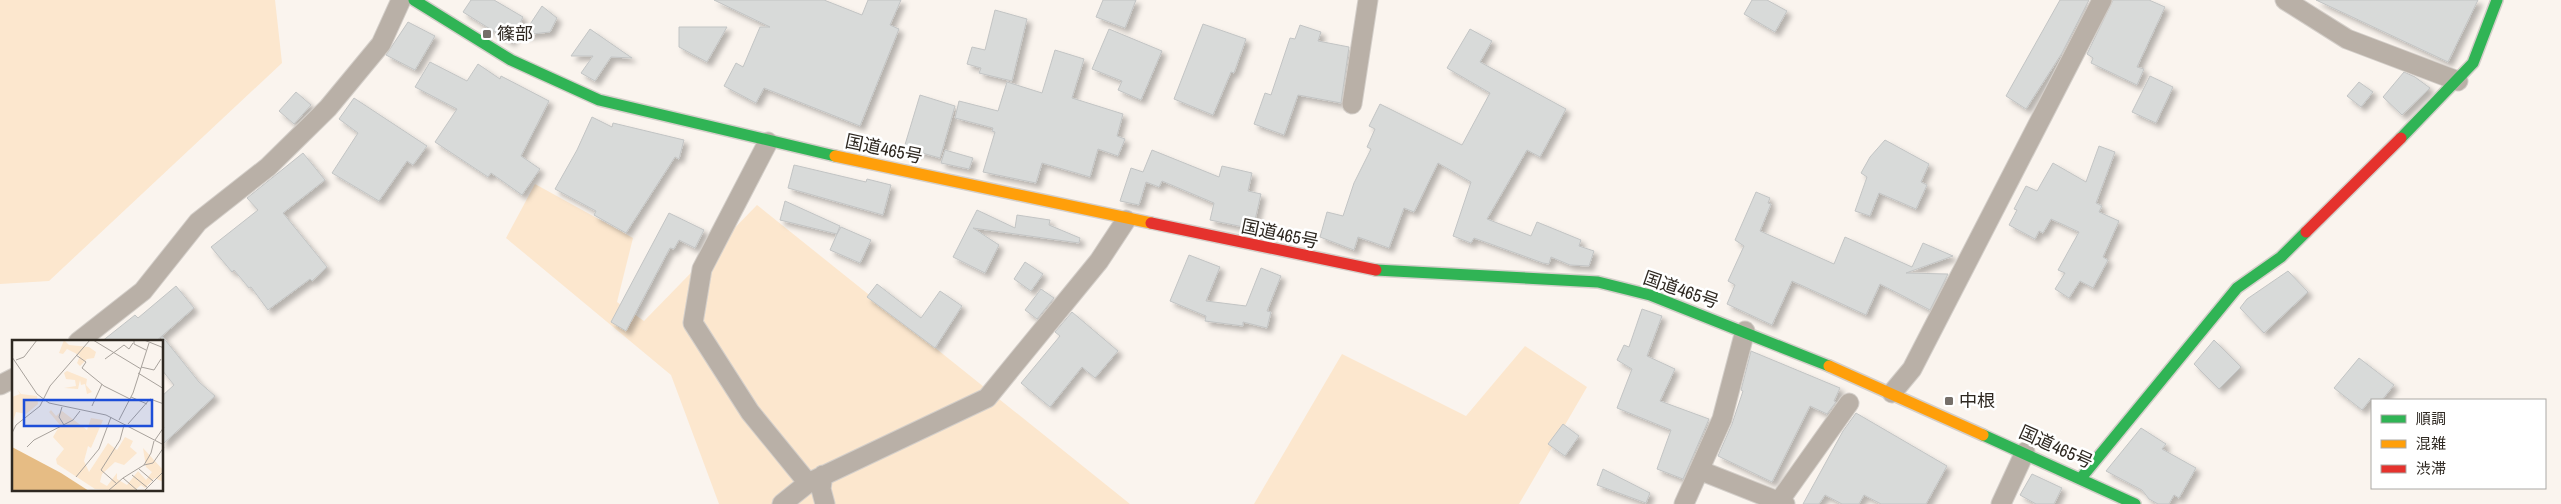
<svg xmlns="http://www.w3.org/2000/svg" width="2561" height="504" font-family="'Archivo Narrow','Noto Sans JP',sans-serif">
	<defs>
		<filter id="shadow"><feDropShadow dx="4.5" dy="4.5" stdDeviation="2.5" flood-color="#0004"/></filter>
	</defs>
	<rect width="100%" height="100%" fill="#faf4ee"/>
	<!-- green -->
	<path fill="#fce7ce" d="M0,0h275l7,63 -233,218 -49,3z
		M535,184l98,54 -16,64 27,19 113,-116 373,299h-411l-48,-129 -165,-137z
		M1525,346l62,41 -68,117h-265l88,-150 124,62z"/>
	<!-- building -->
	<path fill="#d8dad9" stroke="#c2c4c4" filter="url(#shadow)" d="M471,0h23l29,17 -12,25 -48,-30z
		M714,0h110l38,15 6,-15h33l-11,25 9,4 -39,97 -96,-38 -8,15 -32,-17 12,-23 7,4 17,-40h10z
		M1103,0h33l-11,28 -29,-11z
		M1752,0h15l20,11 -12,21 -31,-18z
		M2060,0h29l-27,53 -36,56 -20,-13z
		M2113,0h36l16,7 -28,60 7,2 -7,16 -46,-22 2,-5 -6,-4z
		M2316,0h162l-30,62z
		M542,6l15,12 -7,14 -27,3z
		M995,10l32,9 -15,62 -33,-8 2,-5 -14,-4 5,-17 13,3z
		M408,22l27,14 -20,34 -29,-15z
		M1203,24l43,15 -12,34 -3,-1 -18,43 -39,-16z
		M1300,25l21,7 -3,9 31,6 -8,56 -43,-8 -14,40 -30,-11 11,-31 6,2 19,-57 5,1z
		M679,27h48l-20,35 -28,-15z
		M590,29l42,29 -21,-1 -16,24 -14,-8 12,-17h-22z
		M1109,29l53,22 -21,49 -23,-10 4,-9 -30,-12z
		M1470,29l22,12 -12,21 86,47 -26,48 -13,-7 -40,69 44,17 6,-14 44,18 -2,6 15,5 -5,15 -19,-1 -19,-8 -2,7 -6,-1 -69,-25 -3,5 -18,-7 18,-54 -33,-19 -24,49 -10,-4 -15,40 -31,-11 -4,13 -34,-13 7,-25 16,4 11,-33 17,-34 -4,-2 8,-18 -6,-3 11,-22 82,41 28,-52 -43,-25z
		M1055,50l29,9 -12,39 51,16 -6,22 8,3 -7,17 -20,-7 -8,28 -48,-14 -6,20 -53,-11 12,-40 -3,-1 1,-3 -38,-10 4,-17 39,10 9,-29 35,11z
		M430,62l37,19 11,-17 22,15 1,-3 48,25 -28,55 19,13 -18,26 -31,-22 -3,4 -53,-35 22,-33 -42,-22z
		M2404,72l11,5 15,11 -28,27 -19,-18z
		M2150,76l23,11 -17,36 -24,-11z
		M2359,82l14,10 -12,15 -14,-11z
		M296,92l15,13 -17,19 -15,-13z
		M920,95l35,11 -15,52 -36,-10z
		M354,98l73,48 -14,19 -6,-4 -28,40 -47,-28 26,-40 -19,-14z
		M592,117l20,10 1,-4 71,17 -5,19 -4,-2 -49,76 -32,-18 2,-4 -41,-22 22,-39z
		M1885,140l44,24 -8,18 6,3 -11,24 -37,-16 -9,23 -15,-5 12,-34 -6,-4 9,-16z
		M2099,146l16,6 -19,51 6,3 -3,6 20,9 -16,36 5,3 -15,28 -13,-7 -11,17 -14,-9 10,-16 -7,-3 21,-38 -28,-13 -8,14 -4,-2 -4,8 -26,-14 8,-15 -3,-1 12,-23 11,5 16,-28 33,19z
		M945,150l28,8 -4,11 -28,-6z
		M1152,150l67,27 3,-11 30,7 -4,18 13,3 -8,35 -43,-9 4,-17 -52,-22 -3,6 -13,-5 -7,23 -19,-4 11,-33 12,4z
		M303,153l22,27 -42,33 44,54 -15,14 -2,-2 -42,31 -17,-23 -2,1 -15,-18 -2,2 -21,-25 47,-37 -11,-12z
		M794,165l72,17 1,-3 24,6 -8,30 -95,-27z
		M1756,192l14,6 -2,5 3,1 -11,27 74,33 11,-27 67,30 11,-24 30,13 -47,17 42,1 -18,36 -50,-26 -14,31 -74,-34 -20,44 -45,-21 8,-19 -7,-4 16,-35 -9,-6z
		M785,201l55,25 -3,8 4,-7 30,13 -11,23 -30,-13 7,-16 -57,-14z
		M977,210l38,18 2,-13 33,5 -1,5 31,13 -1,5 -106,-15 26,17 -14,28 -32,-16z
		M669,213l35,17 -9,18 -16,-8 -5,9 -4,-1 -44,83 -15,-9z
		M1189,255l31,12 -14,34 40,5 15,-38 20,8 -14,35 4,1 -4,16 -24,-6v4l-38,-5 1,-5 -36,-15z
		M1025,262l18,12 -12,17 -17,-12z
		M2288,271l20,21 -44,41 -24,-25 7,-9z
		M877,284l44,34 19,-27 22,15 -27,42 -68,-51z
		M176,286l18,22 -39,34h-54l34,-27 3,3z
		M1041,289l13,9 -17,21 -12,-9z
		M1642,309l20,7 -15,40 28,13 -15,32 49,18 -26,60 -26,-10 14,-39 -54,-22 15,-39 -15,-9 7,-15 5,2z
		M1072,312l46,39 -23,27 -13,-11 -32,40 -29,-24 39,-47 -5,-4z
		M162,336l37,46 16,14 -53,49v-49l12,-11 -12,-15z
		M2214,340l27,27 -22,22 -25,-25z
		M1751,351l89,37 -6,13 2,1 -9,12 -17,-8 -38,76 -54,-26 14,-32 11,-33 -2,-1z
		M2359,358l35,27 -12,15h-12l-8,10 -28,-22z
		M1856,413l91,53 -21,38h-45l-17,-9 -5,9h-17l-17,-9 -6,9h-16l40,-73z
		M1563,424l16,12 -14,20 -17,-12z
		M2141,428l25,16 -4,5 34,19 -17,30 -5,-3 -5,9h-11l-9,-5 -7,-9 -36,-19z
		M1603,469l47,24 -4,10 -49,-18z
		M2032,474l30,14 -8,16h-18l-16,-9z"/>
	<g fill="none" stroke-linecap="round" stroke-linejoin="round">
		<defs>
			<path id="street" d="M2285,0l62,39 111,42
				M1352,104l16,-104
				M768,142l-66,127 -9,54 57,89 58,71
				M78,342l65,-51 55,-69 70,-55 60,-59 53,-64 20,-44
				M0,385l14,-7
				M1892,393l20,-24 190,-369
				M1699,470l86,34
				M823,475l-2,14 4,15
				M1780,500l69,-97
				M782,504l26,-21 179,-85 112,-137 27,-41
				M1684,504l38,-85 23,-88
				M2001,504l24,-52"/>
			<path id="fast" d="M414,0l97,60 88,40 236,56
				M2401,138l72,-75 24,-63
				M1376,270l222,12 52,13 179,71
				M1983,435l152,69
				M2081,478l156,-190 44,-31 25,-25"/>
			<path id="slow" d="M835,156l316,67
				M1829,366l154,69"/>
			<path id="jam" d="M1151,223l225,47
				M2306,232l95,-94"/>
		</defs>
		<!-- street casing -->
		<use href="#street" stroke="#d4cfca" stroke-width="21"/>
		<!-- fast casing -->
		<use href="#fast" stroke="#d4cfca" stroke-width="14"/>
		<!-- slow casing -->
		<use href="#slow" stroke="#d4cfca" stroke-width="14"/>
		<!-- jam casing -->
		<use href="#jam" stroke="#d4cfca" stroke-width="14"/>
		<!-- street -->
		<use href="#street" stroke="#b9b0a7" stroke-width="19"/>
		<!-- fast -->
		<use href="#fast" stroke="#30b455" stroke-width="11"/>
		<!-- slow -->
		<use href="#slow" stroke="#ff9f0a" stroke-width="11"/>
		<!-- jam -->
		<use href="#jam" stroke="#e5322d" stroke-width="11"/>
	</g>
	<!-- markers -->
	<g fill="#756f69" stroke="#fff" stroke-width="2">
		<rect x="482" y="29" width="10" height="10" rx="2.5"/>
		<rect x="1944" y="396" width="10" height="10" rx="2.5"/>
	</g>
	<g text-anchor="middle" stroke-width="5" stroke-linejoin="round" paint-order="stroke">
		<!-- poi labels -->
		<g font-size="18" fill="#2e2821" stroke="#fff" text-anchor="start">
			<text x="497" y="40">篠部</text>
			<text x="1959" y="407">中根</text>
		</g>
		<!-- street labels -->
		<g font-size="18" fill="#2e2821" stroke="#fff">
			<text transform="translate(884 149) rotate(12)" y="6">国道465号</text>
			<text transform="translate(1280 234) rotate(12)" y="6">国道465号</text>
			<text transform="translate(1681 290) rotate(19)" y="6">国道465号</text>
			<text transform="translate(2056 447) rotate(24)" y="6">国道465号</text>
		</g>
	</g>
	<!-- overview -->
	<g transform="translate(12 340)">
		<rect width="151" height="151" fill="#faf4ee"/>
		<path d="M52,0l5,5 20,2 7,5 -2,6 -7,1 -7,7 -3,-3 3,-7 -5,-3 -8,-4 -4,5 -4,-1zM55,31l20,8 -1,6 6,7 -5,2 -2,-10 -4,1 -1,-5 -2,9 -14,-1 12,-2 -1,-6 -9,-1 -2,-6zM5,49l4,5 16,2 1,8 -12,10 -10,-2 -4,12v-27l8,-3zM39,70l5,6 6,-5 25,19 4,-12 12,2 -12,28 -3,-2 -1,4 -3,11 5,11 19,-29 9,7 8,-13 8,4 -3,6 7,6 -13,12 -9,-3 -13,12 -2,8 7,4 10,-13v6l10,6 11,-14 8,9 6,-8 -6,-5 -3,-19 20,22v12l-8,-4 -10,10 -4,-3 -7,6 -39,-2 -38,-25 -1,-5 8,-10 -11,-12 7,-12 -11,-13z" fill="#fce7ce"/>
		<path d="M0,107l49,26 28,18h-77z" fill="#e6bc84"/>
		<path fill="none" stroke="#a8a29c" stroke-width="1" d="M81,0l48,29M122,0v4l12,6M132,0l20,8M64,15l10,7 -4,6 22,18 26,13M0,17l25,37 12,9 57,12 58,30M93,19l19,-14 5,4 4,-6M4,20l8,-3 13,-17M129,27l13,3 7,-11M126,33l26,16M119,57l16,7M80,66l10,-22M50,67l-3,10 5,8M107,80l14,-27 16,-50M116,84l22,-25 14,5M0,93l4,-8 24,-19 10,-20 40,-46M143,100l9,-13M15,107l7,-7 39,-20 7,-9M132,125l9,-2 11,-16M127,129l14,12M120,135l16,13M64,137l23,-28 12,-32M111,138l21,-13 7,-12 3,-12M105,144l-16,-14 19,-30 4,-15M96,151l15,-13 15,13M132,151l20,-20"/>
		<path fill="#1d4ed8" fill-opacity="0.15" stroke="#1d4ed8" stroke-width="2.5" d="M12,60h128v26h-128z"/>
		<rect width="151" height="151" fill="none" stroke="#2e2821" stroke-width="2.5"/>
	</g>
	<!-- legend -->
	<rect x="2371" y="399" width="175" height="90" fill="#ffffff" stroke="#aba9a6"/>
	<rect x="2381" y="415" width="25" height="8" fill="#30b455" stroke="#aba9a6"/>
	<text x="2416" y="424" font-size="15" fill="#2e2821">順調</text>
	<rect x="2381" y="440" width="25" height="8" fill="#ff9f0a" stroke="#aba9a6"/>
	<text x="2416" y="449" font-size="15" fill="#2e2821">混雑</text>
	<rect x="2381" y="465" width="25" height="8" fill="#e5322d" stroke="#aba9a6"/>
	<text x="2416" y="474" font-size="15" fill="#2e2821">渋滞</text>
</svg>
